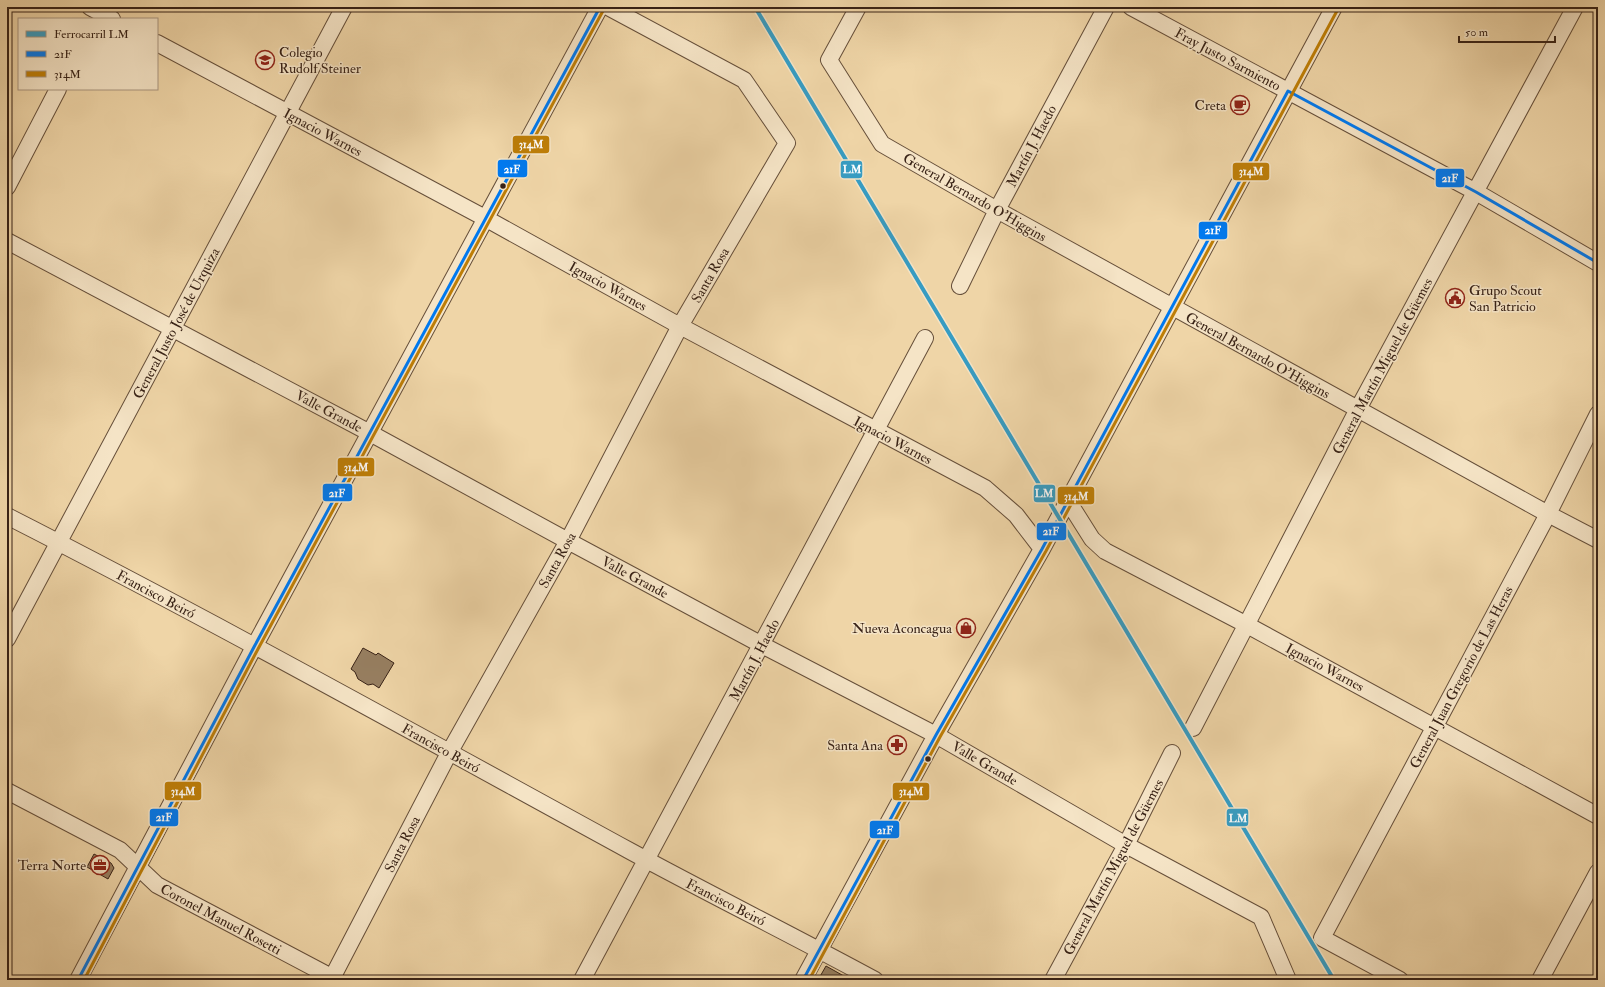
<svg xmlns="http://www.w3.org/2000/svg" width="1605" height="987" font-family="'IM FELL Double Pica',serif">
	<rect width="100%" height="100%" fill="#efd5a7"/>
	<filter id="stains"><feTurbulence type="fractalNoise" baseFrequency=".005" numOctaves="4"/><feColorMatrix values="0 0 0 0 .2 0 0 0 0 .09 0 0 0 0 .02 0 0 0 .5 -.17"/></filter>
	<radialGradient id="worn" r=".72"><stop offset=".6" stop-color="#630" stop-opacity="0"/><stop offset="1" stop-color="#630" stop-opacity=".3"/></radialGradient>
	<!-- building -->
	<path fill="#977f61" stroke="#382216" d="M363,648l13,7 2,-2 16,10 -15,25 -6,-4 -5,1 -10,-6 -3,-7 -4,-3z
		M94,854l17,9 3,5 -6,11 -21,-12z
		M826,966l25,14h-33z"/>
	<g fill="none" stroke-linecap="round" stroke-linejoin="round">
		<defs>
			<path id="minor" d="M90,7l22,12
				M858,7l-29,53 53,84 115,66 551,304 50,26
				M1131,7l345,185 122,71
				M157,43l328,175 195,108 305,162 31,27 26,34
				M7,187l51,-98
				M7,241l363,192 198,108 194,104 174,90 190,110 135,72 27,63
				M960,286l37,-76 109,-203
				M1068,501l24,38 13,12 142,74 351,191
				M7,516c210,107 416,222 623,335 81,44 164,85 245,129
				M7,639l337,-632
				M1193,728l165,-319 217,-402
				M7,791l113,59 37,35 180,95
				M78,980l176,-333 346,-640
				M331,980l118,-227 119,-212 112,-215 107,-183 -43,-63 -136,-73
				M582,980l343,-642
				M803,980l133,-245 106,-186 292,-542
				M1053,980l73,-135 46,-92
				M1400,980l-78,-42 226,-424 50,-100
				M1540,980l58,-108"/>
		</defs>
		<!-- minor casing -->
		<use href="#minor" stroke="#664f3a" stroke-width="18"/>
		<!-- minor -->
		<use href="#minor" stroke="#f5e4c6" stroke-width="16"/>
		<defs>
			<path id="bus-1" d="M78,980l176,-333 346,-640
				M803,980l133,-245 106,-186 246,-458 188,101 122,71"/>
			<path id="bus-2" d="M84,980l174,-331 346,-640
				M809,980l131,-243 106,-186 292,-542"/>
		</defs>
		<!-- bus-1 casing -->
		<use href="#bus-1" stroke="#f5e4c6" stroke-width="6"/>
		<!-- bus-2 casing -->
		<use href="#bus-2" stroke="#f5e4c6" stroke-width="6"/>
		<!-- bus-1 -->
		<use href="#bus-1" stroke="#0079ef" stroke-width="3"/>
		<!-- bus-2 -->
		<use href="#bus-2" stroke="#be7e07" stroke-width="3"/>
		<defs>
			<path id="rail-1" d="M755,7l579,973"/>
		</defs>
		<!-- rail-1 casing -->
		<use href="#rail-1" stroke="#f5e4c6" stroke-width="7"/>
		<!-- rail-1 -->
		<use href="#rail-1" stroke="#379cc2" stroke-width="4"/>
	</g>
	<!-- icons -->
	<defs>
		<symbol id="school-ring" viewBox="-11 -11 22 22"><circle r="9.5" fill="#f5e4c6" stroke="#8f2418" stroke-width="1.5"/><path d="M0-5L7-2L0 1L-7-2ZM-4 1L0 2.5L4 1V4Q0 6-4 4Z" fill="#8f2418"/></symbol>
		<symbol id="cafe-ring" viewBox="-11 -11 22 22"><circle r="9.5" fill="#f5e4c6" stroke="#8f2418" stroke-width="1.5"/><path d="M-5.5-4.5H6V0H3Q3 3.5 0 3.5H-2.5Q-5.5 3.5-5.5 0ZM3-3.2v2h1.7v-2ZM-6 4.5H4V6H-6Z" fill="#8f2418"/></symbol>
		<symbol id="civic-ring" viewBox="-11 -11 22 22"><circle r="9.5" fill="#f5e4c6" stroke="#8f2418" stroke-width="1.5"/><path d="M-.6-6.5H3V-4.5H.6V-3L4-1V1h2V6H-6V1h2V-1L-.6-3ZM-1.2 2.5V6h2.4V2.5Z" fill="#8f2418"/></symbol>
		<symbol id="shop-ring" viewBox="-11 -11 22 22"><circle r="9.5" fill="#f5e4c6" stroke="#8f2418" stroke-width="1.5"/><path d="M-5-2.5h2.3a2.7 3.5 0 0 1 5.4 0H5L5.5 6h-11ZM-1.5-2.5h3a1.5 2.3 0 0 0-3 0Z" fill="#8f2418"/></symbol>
		<symbol id="pharmacy-ring" viewBox="-11 -11 22 22"><circle r="9.5" fill="#f5e4c6" stroke="#8f2418" stroke-width="1.5"/><path d="M-2-6h4v4h4v4h-4v4h-4v-4h-4v-4h4Z" fill="#8f2418"/></symbol>
		<symbol id="office-ring" viewBox="-11 -11 22 22"><circle r="9.5" fill="#f5e4c6" stroke="#8f2418" stroke-width="1.5"/><path d="M-6-3h4V-5.5h4V-3h4V5H-6ZM-1-4.5V-3h2v-1.5ZM-6 0V1H6V0Z" fill="#8f2418"/></symbol>
	</defs>
	<g fill-rule="evenodd">
		<use href="#school-ring" x="254" y="49" width="22" height="22"/>
		<use href="#cafe-ring" x="1229" y="94" width="22" height="22"/>
		<use href="#civic-ring" x="1444" y="287" width="22" height="22"/>
		<use href="#shop-ring" x="955" y="617" width="22" height="22"/>
		<use href="#pharmacy-ring" x="886" y="734" width="22" height="22"/>
		<use href="#office-ring" x="89" y="854" width="22" height="22"/>
	</g>
	<!-- markers -->
	<g fill="#382216" stroke="#f5e4c6" stroke-width="1.5">
		<circle cx="503" cy="186" r="3.5"/>
		<circle cx="928" cy="759" r="3.5"/>
	</g>
	<g text-anchor="middle" stroke-width="3" stroke-linejoin="round" paint-order="stroke">
		<!-- poi labels -->
		<g font-size="14" fill="#382216" stroke="#f5e4c6" text-anchor="end">
			<text x="279" y="57" text-anchor="start">Colegio<tspan x="279" dy="16">Rudolf Steiner</tspan></text>
			<text x="1226" y="110">Creta</text>
			<text x="1469" y="295" text-anchor="start">Grupo Scout<tspan x="1469" dy="16">San Patricio</tspan></text>
			<text x="952" y="633">Nueva Aconcagua</text>
			<text x="883" y="750">Santa Ana</text>
			<text x="86" y="870">Terra Norte</text>
		</g>
		<!-- street labels -->
		<g font-size="14" fill="#382216" stroke="#f5e4c6">
			<text transform="translate(1228 59) rotate(28)" y="5">Fray Justo Sarmiento</text>
			<text transform="translate(323 132) rotate(28)" y="5">Ignacio Warnes</text>
			<text transform="translate(1031 146) rotate(-62)" y="5">Martín J. Haedo</text>
			<text transform="translate(975 197) rotate(30)" y="5">General Bernardo O'Higgins</text>
			<text transform="translate(710 275) rotate(-60)" y="5">Santa Rosa</text>
			<text transform="translate(608 286) rotate(29)" y="5">Ignacio Warnes</text>
			<text transform="translate(176 323) rotate(-62)" y="5">General Justo José de Urquiza</text>
			<text transform="translate(1258 355) rotate(29)" y="5">General Bernardo O'Higgins</text>
			<text transform="translate(1382 366) rotate(-62)" y="5">General Martín Miguel de Güemes</text>
			<text transform="translate(329 411) rotate(28)" y="5">Valle Grande</text>
			<text transform="translate(893 440) rotate(28)" y="5">Ignacio Warnes</text>
			<text transform="translate(557 560) rotate(-61)" y="5">Santa Rosa</text>
			<text transform="translate(635 577) rotate(28)" y="5">Valle Grande</text>
			<text transform="translate(156 594) rotate(28)" y="5">Francisco Beiró</text>
			<text transform="translate(754 660) rotate(-62)" y="5">Martín J. Haedo</text>
			<text transform="translate(1325 667) rotate(28)" y="5">Ignacio Warnes</text>
			<text transform="translate(1461 677) rotate(-62)" y="5">General Juan Gregorio de Las Heras</text>
			<text transform="translate(441 748) rotate(29)" y="5">Francisco Beiró</text>
			<text transform="translate(985 763) rotate(30)" y="5">Valle Grande</text>
			<text transform="translate(402 844) rotate(-63)" y="5">Santa Rosa</text>
			<text transform="translate(1113 867) rotate(-62)" y="5">General Martín Miguel de Güemes</text>
			<text transform="translate(726 902) rotate(27)" y="5">Francisco Beiró</text>
			<text transform="translate(221 919) rotate(28)" y="5">Coronel Manuel Rosetti</text>
		</g>
	</g>
	<g stroke="#f5e4c6" stroke-width="1.5">
		<rect x="512" y="135" width="38" height="19" rx="4" fill="#be7e07"/>
		<rect x="497" y="159" width="31" height="19" rx="4" fill="#0079ef"/>
		<rect x="840" y="160" width="23" height="19" rx="4" fill="#379cc2"/>
		<rect x="1232" y="162" width="38" height="19" rx="4" fill="#be7e07"/>
		<rect x="1435" y="168" width="30" height="20" rx="4" fill="#0079ef"/>
		<rect x="1198" y="221" width="30" height="19" rx="4" fill="#0079ef"/>
		<rect x="337" y="457" width="38" height="20" rx="4" fill="#be7e07"/>
		<rect x="322" y="483" width="31" height="19" rx="4" fill="#0079ef"/>
		<rect x="1033" y="484" width="23" height="19" rx="4" fill="#379cc2"/>
		<rect x="1057" y="486" width="38" height="19" rx="4" fill="#be7e07"/>
		<rect x="1036" y="522" width="31" height="19" rx="4" fill="#0079ef"/>
		<rect x="164" y="781" width="38" height="20" rx="4" fill="#be7e07"/>
		<rect x="892" y="782" width="38" height="19" rx="4" fill="#be7e07"/>
		<rect x="149" y="808" width="30" height="19" rx="4" fill="#0079ef"/>
		<rect x="1226" y="808" width="23" height="19" rx="4" fill="#379cc2"/>
		<rect x="869" y="820" width="31" height="19" rx="4" fill="#0079ef"/>
	</g>
	<g font-size="11" text-anchor="middle" font-weight="bold" fill="#fff">
		<text x="531" y="148">314M</text>
		<text x="512" y="173">21F</text>
		<text x="852" y="173">LM</text>
		<text x="1251" y="175">314M</text>
		<text x="1450" y="182">21F</text>
		<text x="1213" y="234">21F</text>
		<text x="356" y="471">314M</text>
		<text x="337" y="497">21F</text>
		<text x="1044" y="497">LM</text>
		<text x="1076" y="500">314M</text>
		<text x="1051" y="535">21F</text>
		<text x="183" y="795">314M</text>
		<text x="911" y="795">314M</text>
		<text x="164" y="821">21F</text>
		<text x="1238" y="822">LM</text>
		<text x="885" y="834">21F</text>
	</g>
	<!-- margin -->
	<rect width="1605" height="987" fill="none" stroke="#efd5a7" stroke-width="24"/>
	<rect x="8" y="8" width="1589" height="971" fill="none" stroke="#382216" stroke-width="2"/>
	<rect x="12" y="12" width="1581" height="963" fill="none" stroke="#382216"/>
	<!-- legend -->
	<rect x="18" y="18" width="140" height="72" fill="#f5e4c6" stroke="#a99680"/>
	<rect x="26" y="31" width="20" height="6" fill="#379cc2" stroke="#a99680"/>
	<text x="54" y="38" font-size="12" fill="#382216">Ferrocarril LM</text>
	<rect x="26" y="51" width="20" height="6" fill="#0079ef" stroke="#a99680"/>
	<text x="54" y="58" font-size="12" fill="#382216">21F</text>
	<rect x="26" y="71" width="20" height="6" fill="#be7e07" stroke="#a99680"/>
	<text x="54" y="78" font-size="12" fill="#382216">314M</text>
	<!-- scale -->
	<path d="M1459 36v6h96v-6" fill="none" stroke="#382216" stroke-width="2"/>
	<text x="1465" y="36" font-size="12" fill="#382216" stroke="#f5e4c6" stroke-width="3" paint-order="stroke">50 m</text>
	<rect width="100%" height="100%" filter="url(#stains)"/>
	<rect width="100%" height="100%" fill="url(#worn)"/>
</svg>
